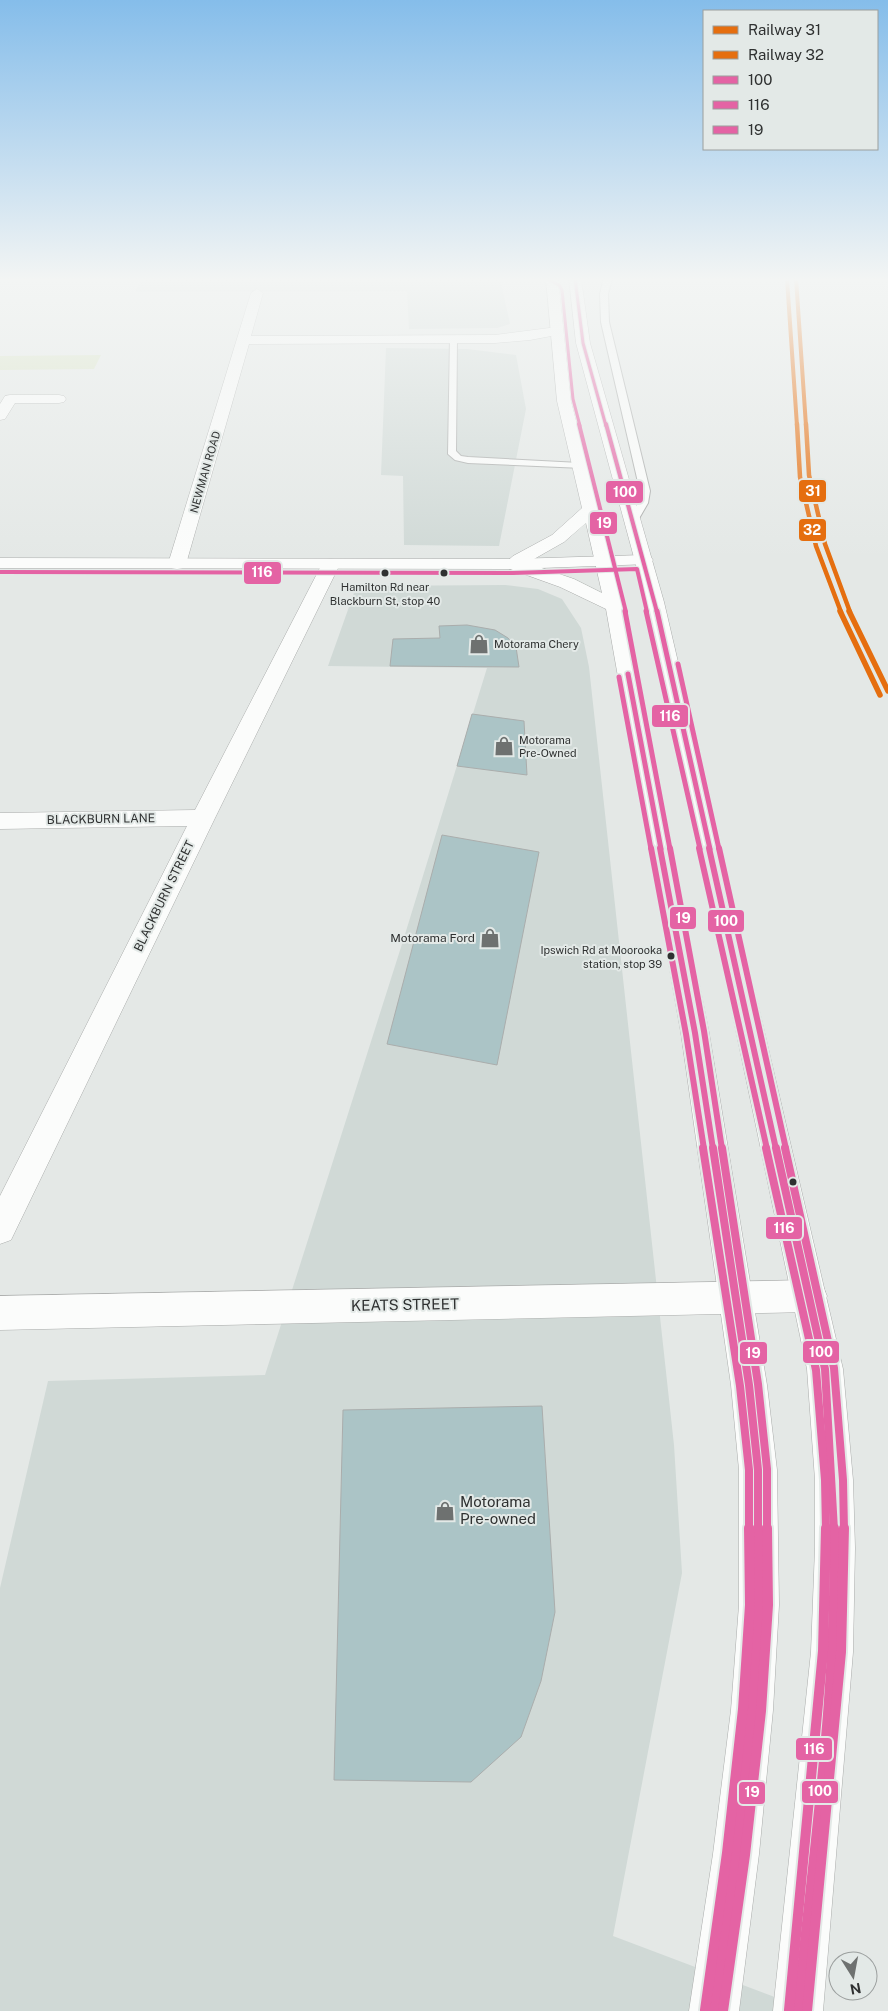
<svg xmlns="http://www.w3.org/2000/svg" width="888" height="2011" font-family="'Public Sans',sans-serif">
	<rect width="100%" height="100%" fill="#e4e8e6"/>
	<!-- built -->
	<path fill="#d0d9d6" d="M142,278h358l10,46 -13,4 -88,1 -2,-38 -272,1z
		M386,348l81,1 49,6 10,54 -27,137 -95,-1 -1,-69 -22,-1z
		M505,585l33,4 24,10 19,29 8,39 85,778 8,128 -69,363 199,75h-812v-423l48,-207 217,-6 137,-431 85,-276 -159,-2 27,-76 8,-4z"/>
	<!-- green -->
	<path fill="#d6e1c0" d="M101,355l-7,14 -94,1v-14z"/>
	<!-- building -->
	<path fill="#abc4c6" stroke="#aaadac" d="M467,625l28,5 13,8 8,9 3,20 -129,-1 3,-27 47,-1 -1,-12z
		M472,714l52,7 3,54 -70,-9z
		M442,835l97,17 -42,213 -110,-21z
		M542,1406l13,206 -14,69 -20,56 -50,45 -137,-2 9,-370z"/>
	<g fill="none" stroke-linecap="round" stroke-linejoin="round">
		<defs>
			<path id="lane" d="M604,278h8l-4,16 1,28 41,169 -2,12 -11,19 -4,1 -5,-3 10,-17 2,-12 -39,-169 -1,-28z
				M450,337l7,2 -1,112 5,5 7,1 112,6 5,3 -2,2 -115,-5 -13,-3 -7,-6z"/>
			<path id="street" d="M257,289l6,4 -12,43 244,-1 62,-8 6,4 -1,3 -32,6 -35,3 -246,1 -63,220 -3,4 -6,1 -6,-1 -3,-4 83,-271z
				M10,395h49l5,1 2,3 -2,3 -5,1h-44l-10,16 -5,1v-16l5,-8z
				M331,559l6,1 3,4 -125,254 -204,422 -11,4v-48l187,-370 -187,3v-16l195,-3 127,-246 3,-4z
				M810,1280l12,4 5,12 -5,12 -12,4 -810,18v-34z"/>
			<path id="secondary" d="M644,555l6,1 3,4 -3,4 -137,5 -513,-1v-10l513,1z"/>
			<path id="highway" d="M546,278h12l13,123 53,205 85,427 58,352 10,85 2,135 -6,105 -14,144 -20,157h-50l24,-157 18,-144 8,-105v-135l-8,-85 -50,-352 -75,-424 -46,-22 -53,-19 -3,-4 9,-8 39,-21 30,-27 -25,-107zM586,523l16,70 -28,-14 -47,-16 37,-21z
				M569,278h12l9,65 74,259 179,767 10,111 2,68 -2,104 -30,359h-50l38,-359 4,-104v-68l-8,-111 -161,-767 -70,-259z"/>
		</defs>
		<!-- lane casing -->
		<use href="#lane" stroke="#aaacab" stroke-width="2"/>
		<!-- street casing -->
		<use href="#street" stroke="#aaacab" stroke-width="1"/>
		<!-- secondary casing -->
		<use href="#secondary" stroke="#aaacab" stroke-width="1"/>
		<!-- highway casing -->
		<use href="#highway" stroke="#aaacab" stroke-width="1"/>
		<!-- lane -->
		<use href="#lane" fill="#fbfcfb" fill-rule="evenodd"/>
		<!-- street -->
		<use href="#street" fill="#fbfcfb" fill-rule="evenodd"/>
		<!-- secondary -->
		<use href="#secondary" fill="#fbfcfb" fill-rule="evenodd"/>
		<!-- highway -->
		<use href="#highway" fill="#fbfcfb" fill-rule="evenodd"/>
		<!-- rail -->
		<path stroke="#bebfbf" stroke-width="2" stroke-dasharray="4.5 4.5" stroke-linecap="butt" d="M878,278l10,4"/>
		<defs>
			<path id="bus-1-far5" d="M575,278l8,65 23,83"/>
			<path id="bus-1-far4" d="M606,424l51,188"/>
			<path id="bus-1-far3" d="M657,611l53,238
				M628,674l33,175"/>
			<path id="bus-1-far2" d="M660,848l35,185 18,116
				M709,848l67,301"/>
			<path id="bus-1-far1" d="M713,1148l36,237 9,85v60
				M776,1148l49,221 9,161"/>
			<path id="bus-1" d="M714,2011l22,-157 16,-144 7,-105 -1,-77
				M798,2011c15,-160 40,-321 36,-483"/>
			<path id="bus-2-far4" d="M0,572l513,1 124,-4 10,43"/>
			<path id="bus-2-far3" d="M646,611l54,238
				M619,677l32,172"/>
			<path id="bus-2-far2" d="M651,848l35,186 18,115
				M699,848l68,301"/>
			<path id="bus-2-far1" d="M703,1148l37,238 9,84v60
				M766,1148l50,222 9,110 1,50"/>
			<path id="bus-2" d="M705,2010l22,-157 16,-144 7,-104 -1,-77
				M789,2010l34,-359 3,-123"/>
			<path id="bus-3-far5" d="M546,278l13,7 3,5 11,109 7,27"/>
			<path id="bus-3-far4" d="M579,424l47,188"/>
			<path id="bus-3-far3" d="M625,611l45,238
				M678,664l41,185"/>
			<path id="bus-3-far2" d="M670,848l34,183 18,118
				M719,848l67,301"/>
			<path id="bus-3-far1" d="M722,1148l36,236 9,85v61
				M785,1148l49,220 9,112 1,50"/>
			<path id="bus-3" d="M723,2011l22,-156 16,-144 7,-106 -1,-77
				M807,2011l34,-359 3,-124"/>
		</defs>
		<!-- bus-1-far5 casing -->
		<use href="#bus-1-far5" stroke="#e3e9e7" stroke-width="5"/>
		<!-- bus-1-far4 casing -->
		<use href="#bus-1-far4" stroke="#e3e9e7" stroke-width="6"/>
		<!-- bus-1-far3 casing -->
		<use href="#bus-1-far3" stroke="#e3e9e7" stroke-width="8"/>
		<!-- bus-1-far2 casing -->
		<use href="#bus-1-far2" stroke="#e3e9e7" stroke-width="10"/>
		<!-- bus-1-far1 casing -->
		<use href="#bus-1-far1" stroke="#e3e9e7" stroke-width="12"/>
		<!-- bus-1 casing -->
		<use href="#bus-1" stroke="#e3e9e7" stroke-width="14"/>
		<!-- bus-2-far4 casing -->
		<use href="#bus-2-far4" stroke="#e3e9e7" stroke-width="6"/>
		<!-- bus-2-far3 casing -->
		<use href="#bus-2-far3" stroke="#e3e9e7" stroke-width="8"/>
		<!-- bus-2-far2 casing -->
		<use href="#bus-2-far2" stroke="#e3e9e7" stroke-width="10"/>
		<!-- bus-2-far1 casing -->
		<use href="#bus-2-far1" stroke="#e3e9e7" stroke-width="12"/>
		<!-- bus-2 casing -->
		<use href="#bus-2" stroke="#e3e9e7" stroke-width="14"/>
		<!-- bus-3-far5 casing -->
		<use href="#bus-3-far5" stroke="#e3e9e7" stroke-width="5"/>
		<!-- bus-3-far4 casing -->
		<use href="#bus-3-far4" stroke="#e3e9e7" stroke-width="6"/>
		<!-- bus-3-far3 casing -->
		<use href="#bus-3-far3" stroke="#e3e9e7" stroke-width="8"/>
		<!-- bus-3-far2 casing -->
		<use href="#bus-3-far2" stroke="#e3e9e7" stroke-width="10"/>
		<!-- bus-3-far1 casing -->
		<use href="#bus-3-far1" stroke="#e3e9e7" stroke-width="12"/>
		<!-- bus-3 casing -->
		<use href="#bus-3" stroke="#e3e9e7" stroke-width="14"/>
		<!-- bus-1-far5 -->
		<use href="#bus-1-far5" stroke="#e463a4" stroke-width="3"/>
		<!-- bus-1-far4 -->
		<use href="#bus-1-far4" stroke="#e463a4" stroke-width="4"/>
		<!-- bus-1-far3 -->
		<use href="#bus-1-far3" stroke="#e463a4" stroke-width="5"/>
		<!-- bus-1-far2 -->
		<use href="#bus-1-far2" stroke="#e463a4" stroke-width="6"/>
		<!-- bus-1-far1 -->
		<use href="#bus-1-far1" stroke="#e463a4" stroke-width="8"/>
		<!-- bus-1 -->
		<use href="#bus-1" stroke="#e463a4" stroke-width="10"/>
		<!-- bus-2-far4 -->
		<use href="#bus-2-far4" stroke="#e463a4" stroke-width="4"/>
		<!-- bus-2-far3 -->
		<use href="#bus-2-far3" stroke="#e463a4" stroke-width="5"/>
		<!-- bus-2-far2 -->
		<use href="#bus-2-far2" stroke="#e463a4" stroke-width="6"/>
		<!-- bus-2-far1 -->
		<use href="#bus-2-far1" stroke="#e463a4" stroke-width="8"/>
		<!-- bus-2 -->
		<use href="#bus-2" stroke="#e463a4" stroke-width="10"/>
		<!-- bus-3-far5 -->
		<use href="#bus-3-far5" stroke="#e463a4" stroke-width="3"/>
		<!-- bus-3-far4 -->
		<use href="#bus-3-far4" stroke="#e463a4" stroke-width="4"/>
		<!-- bus-3-far3 -->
		<use href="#bus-3-far3" stroke="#e463a4" stroke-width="5"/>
		<!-- bus-3-far2 -->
		<use href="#bus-3-far2" stroke="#e463a4" stroke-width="6"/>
		<!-- bus-3-far1 -->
		<use href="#bus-3-far1" stroke="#e463a4" stroke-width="8"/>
		<!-- bus-3 -->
		<use href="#bus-3" stroke="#e463a4" stroke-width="10"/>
		<defs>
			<path id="rail-1-far2" d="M796,278l10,148"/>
			<path id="rail-1-far1" d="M806,424l3,51 16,69 25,68"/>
			<path id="rail-1" d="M849,611l39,80"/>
			<path id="rail-2-far2" d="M787,279l10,147"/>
			<path id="rail-2-far1" d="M797,424l3,53 16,69 25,66"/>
			<path id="rail-2" d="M840,611l40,84"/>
		</defs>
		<!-- rail-1-far2 casing -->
		<use href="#rail-1-far2" stroke="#e3e9e7" stroke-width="5.5"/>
		<!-- rail-1-far1 casing -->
		<use href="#rail-1-far1" stroke="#e3e9e7" stroke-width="7"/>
		<!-- rail-1 casing -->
		<use href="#rail-1" stroke="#e3e9e7" stroke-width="9"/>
		<!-- rail-2-far2 casing -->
		<use href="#rail-2-far2" stroke="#e3e9e7" stroke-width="5.5"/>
		<!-- rail-2-far1 casing -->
		<use href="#rail-2-far1" stroke="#e3e9e7" stroke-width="7"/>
		<!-- rail-2 casing -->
		<use href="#rail-2" stroke="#e3e9e7" stroke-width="9"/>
		<!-- rail-1-far2 -->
		<use href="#rail-1-far2" stroke="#e56e0f" stroke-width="4"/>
		<!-- rail-1-far1 -->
		<use href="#rail-1-far1" stroke="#e56e0f" stroke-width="4.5"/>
		<!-- rail-1 -->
		<use href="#rail-1" stroke="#e56e0f" stroke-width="5.5"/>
		<!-- rail-2-far2 -->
		<use href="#rail-2-far2" stroke="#e56e0f" stroke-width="4"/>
		<!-- rail-2-far1 -->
		<use href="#rail-2-far1" stroke="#e56e0f" stroke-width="4.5"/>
		<!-- rail-2 -->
		<use href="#rail-2" stroke="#e56e0f" stroke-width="5.5"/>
	</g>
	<!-- sky -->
	<linearGradient id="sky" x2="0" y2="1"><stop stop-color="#85bdea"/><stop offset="0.5" stop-color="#f3f5f4"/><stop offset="1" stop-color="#f3f5f4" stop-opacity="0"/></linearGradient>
	<rect width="888" height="559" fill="url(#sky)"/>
	<!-- icons -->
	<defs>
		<symbol id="shop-bare" viewBox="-9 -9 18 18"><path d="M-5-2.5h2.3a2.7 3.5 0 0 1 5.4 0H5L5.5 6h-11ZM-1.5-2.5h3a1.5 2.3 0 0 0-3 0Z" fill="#6e7170" stroke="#e3e9e7" stroke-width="2.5" paint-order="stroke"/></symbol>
	</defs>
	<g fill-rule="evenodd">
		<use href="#shop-bare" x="465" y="630" width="28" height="28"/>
		<use href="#shop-bare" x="490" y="732" width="28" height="28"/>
		<use href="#shop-bare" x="476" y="924" width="28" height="28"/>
		<use href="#shop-bare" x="431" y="1497" width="28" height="28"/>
	</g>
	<!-- markers -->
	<g fill="#2f3131" stroke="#e3e9e7" stroke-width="2">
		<circle cx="385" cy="573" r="4.5"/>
		<circle cx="444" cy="573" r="4.5"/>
		<circle cx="671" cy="956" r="4.5"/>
		<circle cx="793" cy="1182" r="4.5"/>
	</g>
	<g text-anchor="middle" stroke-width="4" stroke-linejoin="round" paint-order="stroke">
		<!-- far-street labels -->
		<g font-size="11" fill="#2f3131" stroke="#e3e9e7">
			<text transform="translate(205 472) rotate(-74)" y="4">NEWMAN ROAD</text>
		</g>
		<!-- bus labels -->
		<g font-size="11" fill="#2f3131" stroke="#e3e9e7">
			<text x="385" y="591">Hamilton Rd near<tspan x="385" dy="14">Blackburn St, stop 40</tspan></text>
			<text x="662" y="954" text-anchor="end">Ipswich Rd at Moorooka<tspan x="662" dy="14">station, stop 39</tspan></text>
		</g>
		<!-- far-poi labels -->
		<g font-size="11" fill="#2f3131" stroke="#e3e9e7" text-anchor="start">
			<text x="494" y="648">Motorama Chery</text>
			<text x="519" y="744">Motorama<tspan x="519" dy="13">Pre-Owned</tspan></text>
		</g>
		<!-- street labels -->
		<g font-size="12" fill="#2f3131" stroke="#e3e9e7">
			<text transform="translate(101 819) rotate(-1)" y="4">BLACKBURN LANE</text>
			<text transform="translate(164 896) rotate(-64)" y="4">BLACKBURN STREET</text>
		</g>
		<!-- poi labels -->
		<g font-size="12" fill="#2f3131" stroke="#e3e9e7" text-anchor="end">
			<text x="475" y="942">Motorama Ford</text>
		</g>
		<!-- near-street labels -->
		<g font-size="15" fill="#2f3131" stroke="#e3e9e7">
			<text transform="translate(405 1305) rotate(-1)" y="5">KEATS STREET</text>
		</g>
		<!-- near-poi labels -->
		<g font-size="15" fill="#2f3131" stroke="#e3e9e7" text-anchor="start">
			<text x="460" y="1507">Motorama<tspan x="460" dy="17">Pre-owned</tspan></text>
		</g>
	</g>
	<g stroke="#e3e9e7" stroke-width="2">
		<rect x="798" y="479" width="29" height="24" rx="5" fill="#e56e0f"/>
		<rect x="605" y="480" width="39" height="24" rx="5" fill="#e463a4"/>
		<rect x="589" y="511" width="29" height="24" rx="5" fill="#e463a4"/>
		<rect x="798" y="518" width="29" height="24" rx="5" fill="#e56e0f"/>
		<rect x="243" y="561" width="39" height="24" rx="5" fill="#e463a4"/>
		<rect x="651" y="704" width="38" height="24" rx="5" fill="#e463a4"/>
		<rect x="669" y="906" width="28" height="24" rx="5" fill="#e463a4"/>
		<rect x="707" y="909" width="38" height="24" rx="5" fill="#e463a4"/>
		<rect x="765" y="1216" width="38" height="24" rx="5" fill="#e463a4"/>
		<rect x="802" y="1340" width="38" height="24" rx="5" fill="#e463a4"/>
		<rect x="739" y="1341" width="29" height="24" rx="5" fill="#e463a4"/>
		<rect x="795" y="1737" width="38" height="24" rx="5" fill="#e463a4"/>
		<rect x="801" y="1780" width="38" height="24" rx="5" fill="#e463a4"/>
		<rect x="738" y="1781" width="28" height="24" rx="5" fill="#e463a4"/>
	</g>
	<g font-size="14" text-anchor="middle" font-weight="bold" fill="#fff">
		<text x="813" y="496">31</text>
		<text x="625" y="497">100</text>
		<text x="604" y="528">19</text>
		<text x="812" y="535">32</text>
		<text x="262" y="577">116</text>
		<text x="670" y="721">116</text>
		<text x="683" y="923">19</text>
		<text x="726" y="926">100</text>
		<text x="784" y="1233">116</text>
		<text x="821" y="1357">100</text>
		<text x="753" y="1358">19</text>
		<text x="814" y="1754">116</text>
		<text x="820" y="1796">100</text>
		<text x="752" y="1797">19</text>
	</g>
	<!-- legend -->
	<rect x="703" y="10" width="175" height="140" fill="#e3e9e7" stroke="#9b9f9e"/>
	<rect x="713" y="26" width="25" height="8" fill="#e56e0f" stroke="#9b9f9e"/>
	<text x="748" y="35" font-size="15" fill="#2f3131">Railway 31</text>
	<rect x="713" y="51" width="25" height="8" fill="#e56e0f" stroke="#9b9f9e"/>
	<text x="748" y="60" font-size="15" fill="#2f3131">Railway 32</text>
	<rect x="713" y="76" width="25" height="8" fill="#e463a4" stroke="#9b9f9e"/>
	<text x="748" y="85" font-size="15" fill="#2f3131">100</text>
	<rect x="713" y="101" width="25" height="8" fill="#e463a4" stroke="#9b9f9e"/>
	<text x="748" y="110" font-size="15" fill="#2f3131">116</text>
	<rect x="713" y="126" width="25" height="8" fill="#e463a4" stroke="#9b9f9e"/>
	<text x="748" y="135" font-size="15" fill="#2f3131">19</text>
	<!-- north arrow -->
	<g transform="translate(853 1976) rotate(169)"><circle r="24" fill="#e3e9e7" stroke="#9b9f9e"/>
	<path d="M0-4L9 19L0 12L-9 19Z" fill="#6e7170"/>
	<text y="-8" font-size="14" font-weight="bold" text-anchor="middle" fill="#2f3131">N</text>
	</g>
</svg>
